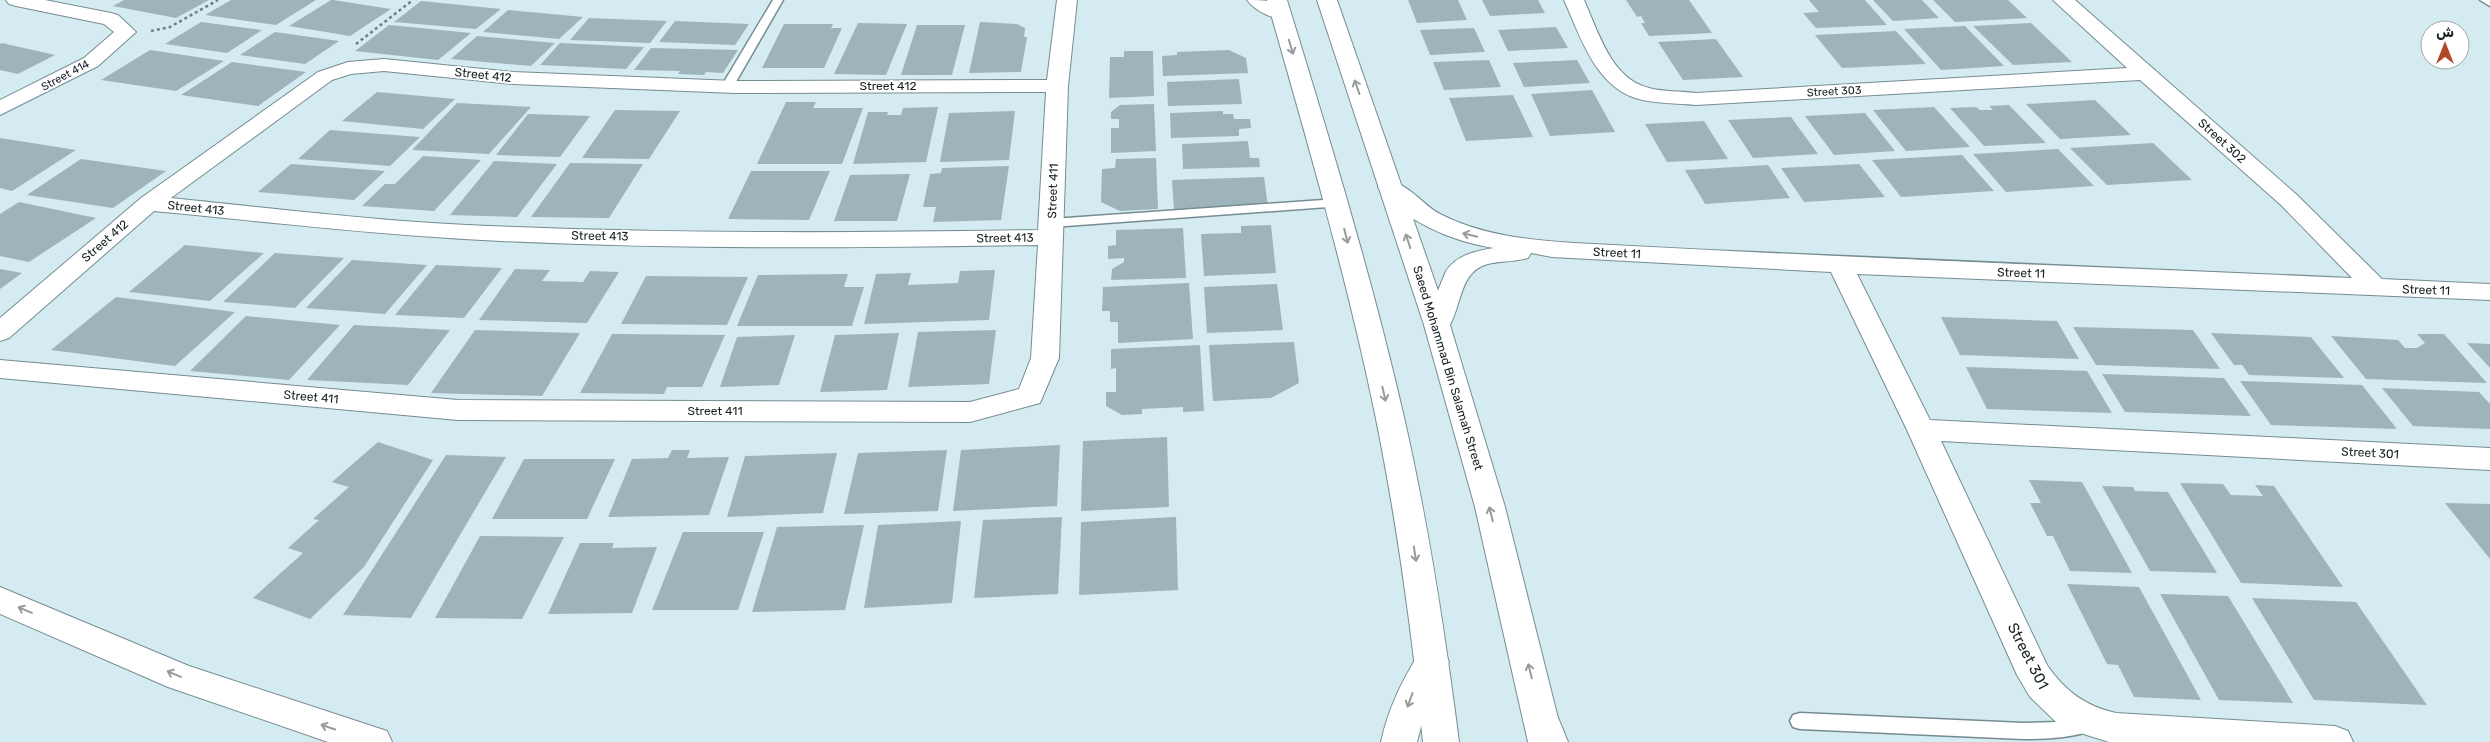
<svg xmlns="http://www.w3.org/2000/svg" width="2490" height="742" font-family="Rubik,Vazirmatn,sans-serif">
	<rect width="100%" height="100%" fill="#d4ebf2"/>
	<!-- building -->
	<path fill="#9db4bb" d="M124,0h85l-33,18 -63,-12z
		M231,0h85l-40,25 -71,-10z
		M331,0h2l58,9 -41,27 -61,-10z
		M1408,0h50l9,20 -50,3z
		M1482,0h56l7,13 -55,3z
		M1626,0h63l23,33 -63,3 -8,-13h4l-4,-7 -4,1z
		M1809,0h56l22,25 -71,3 -13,-15 16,-1z
		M1873,0h49l17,18 -46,3z
		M1933,0h75l19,18 -72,4z
		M421,1l80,8 -25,20 -82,-7z
		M508,10l75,7 -24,22 -76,-7z
		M589,18l78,3 -17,22 -80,-3z
		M675,21l74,3 -14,21 -76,-3z
		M201,22l61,8 -35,23 -62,-9z
		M980,22l37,2 8,4 -1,9h3l-6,35 -52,1z
		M858,23l49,1 -21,51 -52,-1z
		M2031,23l41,39 -59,3 -40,-39z
		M784,24h49l-2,4h11l-18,40h-62z
		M389,25l82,8 -33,27 -83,-9z
		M917,25h48l-13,50h-51z
		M1965,26l39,40 -63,4 -37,-41z
		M1556,27l12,21 -60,3 -10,-21z
		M1474,28l11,24 -55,3 -10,-25z
		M1896,31l30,33 -84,4 -27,-33z
		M275,32l64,9 -34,23 -65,-9z
		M477,36l78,7 -24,23 -80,-7z
		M1716,39l27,38 -60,3 -25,-38z
		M2,43l53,12 -37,19 -18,-4v-26z
		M560,43l84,4 -18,22 -86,-4z
		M651,48l87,2 -15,23 -17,-1 -2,3 -26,-1 2,-3 -46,-1z
		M150,50l74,11 -48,30 -75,-11z
		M1229,50l17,8 2,15 -85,3 -1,-20 15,-1v-3z
		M1124,51h29l1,45 -45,2 1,-41h14z
		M1489,60l12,27 -57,3 -11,-28z
		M1577,60l13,23 -66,4 -11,-24z
		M232,62l74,10 -48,34 -77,-11z
		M1239,79l3,25 -74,2 -1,-24z
		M1592,90l23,42 -65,4 -19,-42z
		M377,92l78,7 -32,30 -81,-8z
		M1513,95l20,42 -67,4 -17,-43z
		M2095,100l36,35 -71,4 -34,-35z
		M786,102h30l-3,6h50l-21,56h-85z
		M457,103l74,4 -42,47 -77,-4z
		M1154,104l2,47 -45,2v-25h8v-9h-8v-7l9,-7z
		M2009,105l37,38 -62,3 -34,-38 26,-1 4,3h13l-4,-4z
		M938,107l-12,55 -73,2 15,-52h20l-1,3h14l2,-7z
		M1934,107l36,40 -64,4 -33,-41z
		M615,110l65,1 -31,48 -67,-1z
		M1015,111l-6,49 -69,2 9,-49z
		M1223,111v3h10l1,5h16l1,9 -12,1v7l-68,2 -1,-25z
		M1865,113l30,38 -61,4 -29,-39z
		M528,114l62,2 -30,41 -64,-2z
		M1791,117l27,37 -65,4 -25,-38z
		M1704,121l24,38 -61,3 -22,-38z
		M330,130l90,7 -30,29 -92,-7z
		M0,138l76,12 -64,41 -12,-3z
		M1248,141l2,17h9l1,9 -77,2 -1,-25z
		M2153,143l39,37 -85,5 -37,-37z
		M2058,149l36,37 -88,6 -33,-38z
		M1962,155l32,36 -93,6 -29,-37z
		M423,156l58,4 -47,51 -72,-5 23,-22h10z
		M1156,158l2,51 -38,2 -19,-9 1,-33 13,-1 1,-9z
		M81,159l85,12 -53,37 -86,-13z
		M494,161l63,3 -40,53 -67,-2z
		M570,163l73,1 -34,54 -78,-1z
		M291,164l94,7 -31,29 -96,-8z
		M1859,164l26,33 -81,5 -23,-34z
		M1768,165l22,33 -85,6 -20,-34z
		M1009,166l-8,54 -68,2 3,-15h-13l7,-33 11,-1 1,-5z
		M751,171h79l-21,49 -81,-1z
		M910,174l-13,47h-63l16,-46z
		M1264,177l4,30 -94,4 -2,-31z
		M19,202l77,16 -67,44 -29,-6v-42z
		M1271,225l5,48 -72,3 -3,-42 40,-1v-7z
		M1183,228l3,50 -75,2 1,-11 12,-7v-4l-16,1v-13l8,-1v-15z
		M185,245l79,8 -54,48 -81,-9z
		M275,253l69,5 -49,50 -72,-6z
		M352,260l75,5 -42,49 -79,-6z
		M436,265l66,3 -38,50 -69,-3z
		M0,269l22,4 -22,16z
		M515,269l35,1 -8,11 41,1 7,-11 29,1 -32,51 -108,-3z
		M995,270l-6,50 -125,4 12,-50 35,-1 -3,12 50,-2 2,-12z
		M848,274l-4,13h20l-12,39h-115l21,-51z
		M646,276l102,1 -21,48 -106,-1z
		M1189,283l4,56 -75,4v-21h-8v-11h-8l1,-24z
		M1277,284l6,46 -76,3 -3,-46z
		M116,297l119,15 -60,54 -124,-16z
		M246,316l94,9 -51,55 -99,-9z
		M1941,317l116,4 22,38 -119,-4z
		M354,325l96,5 -42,55 -101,-5z
		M2073,327l120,3 27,39 -124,-4z
		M475,330l105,3 -38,63 -111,-3z
		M996,330l-7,54 -81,3 10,-55z
		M899,333l-12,57 -67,2 15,-57z
		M2211,333l100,4 33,41 -95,-3 -7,-10h-8z
		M612,334l113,1 -23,52h-35l-3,7 -84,-1z
		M2417,334h27l43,49 -121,-4 -35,-43 67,4 7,8h12l8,-5z
		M795,335l-16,50 -59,2 17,-50z
		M1294,342l5,41 -28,15 -58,3 -4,-56z
		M2467,343l23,1v24z
		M1200,345l4,66 -21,1v-5l-41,2v5l-20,1 -16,-9v-14h10v-24l-5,1v-20z
		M1966,367l121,4 25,42 -125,-4z
		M2102,374l122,4 27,38 -126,-4z
		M2240,381l122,4 35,44 -126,-4z
		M2382,388l97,4 11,12v25l-77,-3z
		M1167,437l2,70 -88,4 2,-70z
		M378,442l55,18 -69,107 -54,52 -57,-21 50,-45 -15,-5 31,-28 -6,-1 36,-32 -17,-5z
		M1060,445l-3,61 -104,5 8,-61z
		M672,450h18l-3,8 42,-1 -20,58 -101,2 24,-58 36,-1z
		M947,450l-9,61 -94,3 14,-61z
		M837,453l-14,60 -96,4 18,-61z
		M446,455l60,2 -95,161 -68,-3z
		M524,459h91l-28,60h-95z
		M2029,480l53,2 50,91 -62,-2 -17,-35h-6l-17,-33h11z
		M2180,483l43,1 8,11 32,1 -8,-11 19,1 69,101 -102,-4z
		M2102,486l31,1 2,4 33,1 49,81 -67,-2z
		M2445,503l45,1v55z
		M1062,517l-4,77 -84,4 9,-78z
		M1176,517l2,73 -99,5 2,-73z
		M961,521l-9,82 -88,5 14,-83z
		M864,525l-19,85 -93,2 25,-85z
		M683,532h81l-26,78h-86z
		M480,536l84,1 -42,82 -87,-1z
		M580,543h34l-2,5 45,-1 -25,66 -84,1z
		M2067,584l72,3 62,113 -67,-3 -16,-32 -11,-1z
		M2160,594l68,2 65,107 -74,-3z
		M2252,598l104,4 71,103 -113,-5z"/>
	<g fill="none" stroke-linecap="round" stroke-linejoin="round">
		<defs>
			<path id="lane" d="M773,0h10l-50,87 -2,2h-8l-2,-2z
				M2480,0h10v6z
				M1337,199l5,1 1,3 -1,3 -290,21 -7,-4 7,-4z
				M1800,713l223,10 34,-1 30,-6 7,2 3,6 -3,6c-23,8 -47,9 -71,9l-223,-10 -7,-2 -3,-6 3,-6z"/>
			<path id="street" d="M6,0h39l66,13 7,2 18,17 -38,34 -98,49v-15l84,-42 30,-26 -10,-8 -88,-18 -7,-2z
				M1057,0h20l-9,86 -9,272 -19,45 -70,19 -512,-2 -458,-42v-18l458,40 512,2 49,-13 12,-31 7,-113c-191,3 -383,5 -574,-6 -103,-6 -206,-18 -310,-28l-145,127 -9,3v-23l141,-120 177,-126 30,-10 36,-3 129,13 222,9 312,-1zM384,71l129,13 222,9 311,-1 -8,138c-190,3 -381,4 -571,-5 -99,-5 -198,-17 -296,-27l161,-118 19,-6z
				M1247,0c16,0 34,0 44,14l-3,4c-13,3 -33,-7 -41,-18z
				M1564,0h20c14,31 27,79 65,88 15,4 32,3 47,5l431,-25 -74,-68h22l222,195 85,84 108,5v16l-633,-26 73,146 560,28v22l-549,-29 106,224c18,26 38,41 69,48l219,13 13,5 5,11h-244l-32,-10 -21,-10 -26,-25 -13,-22 -110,-245 -76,-158 -279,-15 -21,-4 -3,5c-13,4 -27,3 -40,6 -28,7 -26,39 -38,61l-4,6 -9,3 -9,-3 -4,-6 22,-54c11,-16 29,-20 48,-23 -40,-6 -92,-27 -116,-61l4,-5c22,-5 39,22 58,32 40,21 89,26 134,29 259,14 518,24 778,35l-71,-73 -141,-125 -444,25c-20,-2 -42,-1 -61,-7 -41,-14 -55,-63 -71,-98z"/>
			<path id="secondary" d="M1267,0h20c42,137 84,274 116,413 25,108 42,219 56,329h-36c-11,-110 -26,-220 -48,-328 -29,-140 -69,-277 -108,-414z
				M1317,0h20l113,325 55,182 59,235h-36l-53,-235 -51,-182z"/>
			<path id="primary" d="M0,587l189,79 198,65 5,11h-64l-160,-55 -168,-73z
				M1432,648l12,4 5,10 -21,38 -11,42h-36c7,-33 21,-62 39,-90z
				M1542,704l12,4 14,34h-36l-8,-23 6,-11z"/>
		</defs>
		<!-- lane casing -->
		<use href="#lane" stroke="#768c92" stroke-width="3"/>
		<!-- street casing -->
		<use href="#street" stroke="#768c92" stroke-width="2"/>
		<!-- secondary casing -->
		<use href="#secondary" stroke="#768c92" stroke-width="2"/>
		<!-- primary casing -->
		<use href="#primary" stroke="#768c92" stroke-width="2"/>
		<!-- path -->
		<path stroke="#6f7e82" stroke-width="2.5" stroke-dasharray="3 3" stroke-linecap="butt" d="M151,31l19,-4 48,-27
			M356,44l57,-44"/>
		<!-- lane -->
		<use href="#lane" fill="#fff" fill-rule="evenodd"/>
		<!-- street -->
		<use href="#street" fill="#fff" fill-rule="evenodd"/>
		<!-- secondary -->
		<use href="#secondary" fill="#fff" fill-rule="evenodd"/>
		<!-- primary -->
		<use href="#primary" fill="#fff" fill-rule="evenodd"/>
	</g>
	<!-- one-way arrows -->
	<defs><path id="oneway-shaft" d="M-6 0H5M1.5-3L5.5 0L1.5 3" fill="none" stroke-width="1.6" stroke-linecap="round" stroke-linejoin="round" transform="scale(1.25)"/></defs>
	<g stroke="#979b9c">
		<use href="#oneway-shaft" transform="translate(1291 47) rotate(73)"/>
		<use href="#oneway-shaft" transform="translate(1357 87) rotate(-109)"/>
		<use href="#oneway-shaft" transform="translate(1470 235) rotate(-166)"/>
		<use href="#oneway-shaft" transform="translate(1346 236) rotate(76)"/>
		<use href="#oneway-shaft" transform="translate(1408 241) rotate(-108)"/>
		<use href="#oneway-shaft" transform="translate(1384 394) rotate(77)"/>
		<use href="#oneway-shaft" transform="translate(1491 514) rotate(-104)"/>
		<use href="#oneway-shaft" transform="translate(1415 554) rotate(81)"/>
		<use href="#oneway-shaft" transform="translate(25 610) rotate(-157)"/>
		<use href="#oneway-shaft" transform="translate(1530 671) rotate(-104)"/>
		<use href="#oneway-shaft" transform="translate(174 674) rotate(-157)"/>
		<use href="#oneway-shaft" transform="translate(1410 700) rotate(110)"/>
		<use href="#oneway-shaft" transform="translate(328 727) rotate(-161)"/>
	</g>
	<g text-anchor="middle" stroke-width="4" stroke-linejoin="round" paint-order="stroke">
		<!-- far-street labels -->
		<g font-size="11" fill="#172022" stroke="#fff">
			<text transform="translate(65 75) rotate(-28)" y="4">Street 414</text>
			<text transform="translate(1834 91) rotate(-3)" y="4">Street 303</text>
		</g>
		<!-- street labels -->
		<g font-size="12" fill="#172022" stroke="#fff">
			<text transform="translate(483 75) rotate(6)" y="4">Street 412</text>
			<text x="888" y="90">Street 412</text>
			<text transform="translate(2222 141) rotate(42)" y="4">Street 302</text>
			<text transform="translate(1053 191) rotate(-88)" y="4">Street 411</text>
			<text transform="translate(196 208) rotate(6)" y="4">Street 413</text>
			<text transform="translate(600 236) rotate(1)" y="4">Street 413</text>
			<text transform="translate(1005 238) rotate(-1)" y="4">Street 413</text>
			<text transform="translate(105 241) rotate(-41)" y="4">Street 412</text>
			<text transform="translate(1617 253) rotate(3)" y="4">Street 11</text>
			<text transform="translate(2021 273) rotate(2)" y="4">Street 11</text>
			<text transform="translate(2426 290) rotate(2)" y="4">Street 11</text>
			<text transform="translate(1448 368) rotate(73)" y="4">Saeed Mohammad Bin Salamah Street</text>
			<text transform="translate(311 397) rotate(5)" y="4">Street 411</text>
			<text x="715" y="415">Street 411</text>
			<text transform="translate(2370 453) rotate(3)" y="4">Street 301</text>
		</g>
		<!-- near-street labels -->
		<g font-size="15" fill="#172022" stroke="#fff">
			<text transform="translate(2028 656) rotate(63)" y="5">Street 301</text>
		</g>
	</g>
	<!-- north arrow -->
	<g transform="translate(2445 45)"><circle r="24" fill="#ffffff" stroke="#a2a6a7"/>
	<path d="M0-4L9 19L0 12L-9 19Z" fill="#b14927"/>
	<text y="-8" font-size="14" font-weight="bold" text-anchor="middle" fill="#172022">ش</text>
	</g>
</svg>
